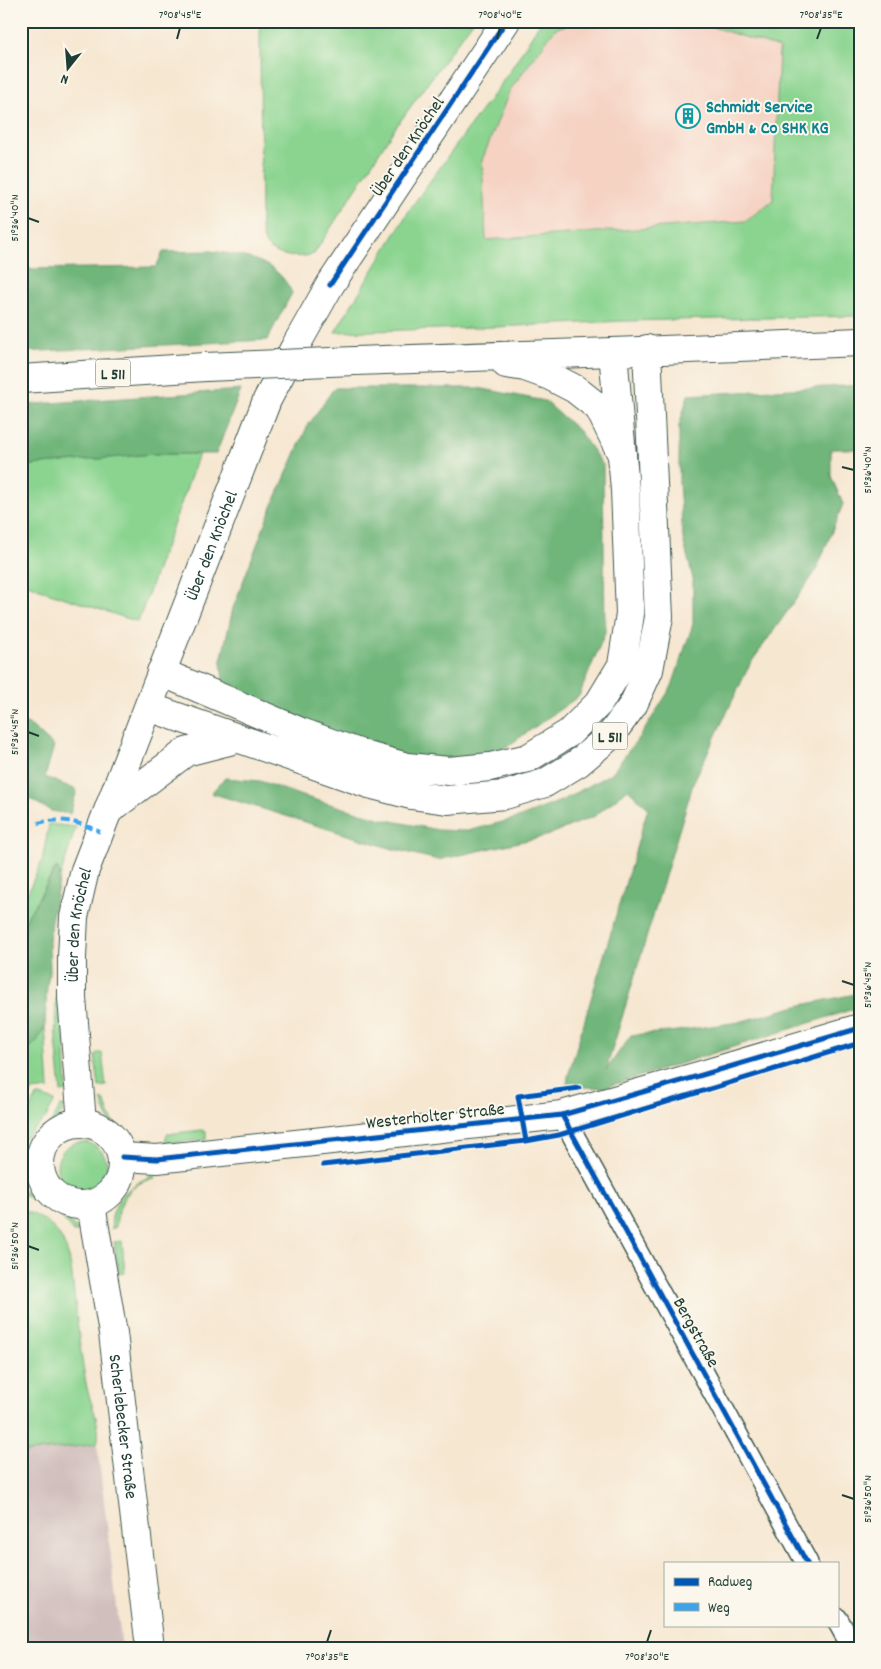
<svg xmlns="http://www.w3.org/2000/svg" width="881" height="1669" font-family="Dekko,sans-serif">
	<rect width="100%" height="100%" fill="#fbf7ec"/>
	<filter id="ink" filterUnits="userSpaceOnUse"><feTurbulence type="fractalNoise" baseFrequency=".02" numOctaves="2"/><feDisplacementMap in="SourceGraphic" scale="10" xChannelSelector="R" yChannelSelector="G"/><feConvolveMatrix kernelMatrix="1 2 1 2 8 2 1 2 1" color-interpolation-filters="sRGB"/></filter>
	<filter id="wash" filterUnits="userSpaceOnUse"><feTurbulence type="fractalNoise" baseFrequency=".0096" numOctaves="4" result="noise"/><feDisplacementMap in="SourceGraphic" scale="20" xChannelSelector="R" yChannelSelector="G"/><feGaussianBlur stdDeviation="1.12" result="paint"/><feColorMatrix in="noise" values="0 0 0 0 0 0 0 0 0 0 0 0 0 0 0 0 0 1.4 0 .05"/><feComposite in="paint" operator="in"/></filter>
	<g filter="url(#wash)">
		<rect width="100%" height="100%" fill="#f6e7d1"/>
		<!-- built -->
		<path fill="#f5d2c2" d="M578,21h107l28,6 66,21 -6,152 -27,22 -260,18 -4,-80 28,-70 46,-61z"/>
		<!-- industrial -->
		<path fill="#d1bfbd" d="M97,1444l25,204h-101v-195z"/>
		<!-- green -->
		<path fill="#8bd490" stroke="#558862" d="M260,21h213l-80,110 -79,123c-14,4 -33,4 -45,-6 -5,-4 -6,-12 -8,-19z
			M541,21h37l-23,8 -45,61 -28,70 4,80 260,-19 27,-21 6,-152 -66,-21 -27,-6h174v295l-235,5 -151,7 -139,4 77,-126 96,-132z
			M152,454h47l-61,168 -91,-30 -26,-11v-115z
			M49,824l27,3 -16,50 -4,-10 -35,61v-21l21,-46z
			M61,972l6,119 -6,1c-3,-39 -11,-82 0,-120z
			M45,1026l4,63 -17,2 -11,24v-58l16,-16z
			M97,1053h5l4,33 -7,1 -4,-30z
			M37,1096h3l15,5 -10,18 -24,22v-18z
			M101,1099l4,2c4,21 21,42 44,40l3,3c-29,0 -44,-18 -51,-45z
			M60,1106h5c-6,15 -29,39 -44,48v-6c17,-9 32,-24 39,-42z
			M202,1130l4,1v9l-41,3 2,-9z
			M57 1167a25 25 0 1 1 50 0a25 25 0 1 1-50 0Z
			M154,1175l1,3c-26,5 -37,24 -39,49l-4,2c-4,-27 20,-46 42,-54z
			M21,1191l16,5 37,29 4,7h-5c-12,-19 -31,-30 -51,-37z
			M21,1210c15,3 33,15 40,28 11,18 11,42 14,63 3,29 6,58 12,87 4,17 15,38 10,56l-76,9z
			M122,1241l3,32 -6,1 -5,-32z"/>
		<!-- forest -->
		<path fill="#70b67a" stroke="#487a57" d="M211,251c33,5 66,8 81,42l-25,47 -246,12v-83l135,-2 7,-15z
			M860,385v64h-29v27l12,28 -27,67 -66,93 -56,117 -88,289 25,-35 39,-3 69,-10 58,-16 63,-13v14l-257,81 -36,-2 1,-10 80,-268 -20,-19 -33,27 -49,20 -108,24 -45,-11 -182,-56 14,-15 35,3 42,15 80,23 56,11 29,1 51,-13 45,-18 49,-27 33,-44 27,-43 21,-62v-45l-10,-40 -4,-56v-57l9,-31z
			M334,388h144l67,13 34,30 24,34 2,168 -26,63 -84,59 -75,6 -154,-51 -43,-28 -2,-21 12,-53 35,-92 39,-89z
			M241,390l-25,64h-64l-131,12v-61z
			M21,724h8l25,22 -9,31 32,13 -7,24 -19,-3 -30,-17z
			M57,867l3,10 -9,43 -2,22 1,27 -3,16 -2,41 -8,15 -16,16v-129z"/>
	</g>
	<g filter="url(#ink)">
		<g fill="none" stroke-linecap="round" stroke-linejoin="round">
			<defs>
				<path id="street" d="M562,1115l245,448
					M837,1619l16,29"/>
				<g id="secondary">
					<path id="s1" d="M82,1122l-10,-124v-41l2,-40 11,-47 182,-470 28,-53 35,-62 176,-264"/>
					<circle cx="81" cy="1164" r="41"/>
					<path d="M122,1157l35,2 405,-44 140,-40 158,-47"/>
					<path id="s2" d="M91,1205l22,128 37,315"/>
				</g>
				<path id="primary" d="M161,672l140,60 66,24 40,11 42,4 41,-4 38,-9 41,-25 30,-30 23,-38 8,-51 -5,-124 -12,-138 247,-10
					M149,707l220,77 42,11 36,5 58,-5 40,-12 33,-20 32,-27 23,-31 16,-35 10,-53 -12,-268
					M109,810l77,-58 51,-13"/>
				<path id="highway" d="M355,361l258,-9
					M506,364l19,3 25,9 25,13 24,19 23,47
					M21,379l184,-12"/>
			</defs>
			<!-- street casing -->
			<use href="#street" stroke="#3f564c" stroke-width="24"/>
			<!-- secondary casing -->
			<use href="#secondary" stroke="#3f564c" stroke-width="30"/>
			<!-- primary casing -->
			<use href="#primary" stroke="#3f564c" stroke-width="30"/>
			<!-- highway casing -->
			<use href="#highway" stroke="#3f564c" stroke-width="30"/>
			<!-- street -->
			<use href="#street" stroke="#fff" stroke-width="21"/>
			<!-- secondary -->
			<use href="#secondary" stroke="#fff" stroke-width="28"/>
			<!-- primary -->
			<use href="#primary" stroke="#fff" stroke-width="28"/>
			<!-- highway -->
			<use href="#highway" stroke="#fff" stroke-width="28"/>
			<defs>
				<path id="highway-bridge" d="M205,367l150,-6"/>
			</defs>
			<!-- highway-bridge casing -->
			<use href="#highway-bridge" stroke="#3f564c" stroke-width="30" stroke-linecap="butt"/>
			<!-- highway-bridge -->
			<use href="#highway-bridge" stroke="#fff" stroke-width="28"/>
			<!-- quiet -->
			<path stroke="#3da4eb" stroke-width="4" stroke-dasharray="8 4" stroke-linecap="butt" d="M38,823c24,-6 41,-1 62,9"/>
			<defs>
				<path id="cycleway" d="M330,285l176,-264
					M562,1115l245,448
					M526,1141l-8,-45 61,-8
					M122,1157l35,2 405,-44 140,-40 158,-47
					M323,1165l203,-24 33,-6 301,-92"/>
			</defs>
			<!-- cycleway casing -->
			<use href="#cycleway" stroke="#fbf7ec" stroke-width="8"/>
			<!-- cycleway -->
			<use href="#cycleway" stroke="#0057b8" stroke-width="5"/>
		</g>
	</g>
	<!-- ticks -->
	<path fill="none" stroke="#1f3d34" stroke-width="2" d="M177,39l3,-11M497,39l3,-11M817,39l4,-11M28,218l11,4M842,467l12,3M28,732l11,4M842,981l12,4M28,1246l11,4M842,1495l12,4M327,1642l4,-12M647,1642l4,-12"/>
	<!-- icons -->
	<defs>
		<symbol id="building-ring" viewBox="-11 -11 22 22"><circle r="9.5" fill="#fbf7ec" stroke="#0f9aa8" stroke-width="1.5"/><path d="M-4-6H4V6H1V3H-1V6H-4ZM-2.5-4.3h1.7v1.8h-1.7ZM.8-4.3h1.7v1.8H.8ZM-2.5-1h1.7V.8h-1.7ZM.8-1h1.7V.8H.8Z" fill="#0f9aa8"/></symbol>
	</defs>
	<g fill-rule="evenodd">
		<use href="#building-ring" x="674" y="102" width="28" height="28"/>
	</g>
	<g text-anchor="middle" stroke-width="4" stroke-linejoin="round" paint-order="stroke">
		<!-- shield labels -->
		<g fill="#fbf7ec" stroke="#61756b" stroke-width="1">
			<rect x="95.5" y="359.5" width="35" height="27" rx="4"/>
			<rect x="592.5" y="722.5" width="35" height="27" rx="4"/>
		</g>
		<g font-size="16" font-weight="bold" fill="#1f3d34">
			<text x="113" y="379">L 511</text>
			<text x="610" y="742">L 511</text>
		</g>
		<!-- culture labels -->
		<g font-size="18" font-weight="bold" fill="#0d838f" stroke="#fbf7ec" text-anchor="start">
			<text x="706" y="112">Schmidt Service<tspan x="706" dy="21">GmbH &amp; Co SHK KG</tspan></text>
		</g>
		<!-- street labels -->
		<g font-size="18" fill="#1f3d34" stroke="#fbf7ec">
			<text transform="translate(407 146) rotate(-56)" y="6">Über den Knöchel</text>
			<text dy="6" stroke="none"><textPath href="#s1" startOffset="602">Über den Knöchel</textPath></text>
			<text dy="6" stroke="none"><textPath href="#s1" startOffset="198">Über den Knöchel</textPath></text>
			<text transform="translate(435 1115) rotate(-6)" y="6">Westerholter Straße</text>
			<text transform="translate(697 1332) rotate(61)" y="6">Bergstraße</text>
			<text dy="6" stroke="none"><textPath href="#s2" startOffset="224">Scherlebecker Straße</textPath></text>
		</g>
	</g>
	<!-- margin -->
	<rect width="881" height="1669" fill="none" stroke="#fbf7ec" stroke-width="55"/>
	<!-- legend -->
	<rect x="664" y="1562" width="175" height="65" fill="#fbf7ec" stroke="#a3ada2"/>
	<rect x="674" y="1578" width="25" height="8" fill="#0057b8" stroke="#a3ada2"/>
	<text x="708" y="1586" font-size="15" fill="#1f3d34">Radweg</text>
	<rect x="674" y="1603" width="25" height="8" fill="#3da4eb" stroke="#a3ada2"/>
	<text x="708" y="1612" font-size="15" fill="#1f3d34">Weg</text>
	<!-- north arrow -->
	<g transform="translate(68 68) rotate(197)" stroke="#fbf7ec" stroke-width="4" paint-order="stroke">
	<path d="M0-4L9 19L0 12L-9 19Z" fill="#1f3d34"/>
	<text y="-8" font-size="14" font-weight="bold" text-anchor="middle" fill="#1f3d34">N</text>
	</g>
	<rect x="28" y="28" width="826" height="1614" fill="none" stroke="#1f3d34" stroke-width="2"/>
	<g font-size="12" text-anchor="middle" fill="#1f3d34">
		<text x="180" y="18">7°08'45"E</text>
		<text x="500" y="18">7°08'40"E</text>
		<text x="821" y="18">7°08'35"E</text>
		<text transform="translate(14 218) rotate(-90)" y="4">51°36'40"N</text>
		<text transform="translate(867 470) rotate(-90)" y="4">51°36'40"N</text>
		<text transform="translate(14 732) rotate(-90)" y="4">51°36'45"N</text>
		<text transform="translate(867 985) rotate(-90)" y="4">51°36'45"N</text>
		<text transform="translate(14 1246) rotate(-90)" y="4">51°36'50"N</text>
		<text transform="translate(867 1499) rotate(-90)" y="4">51°36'50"N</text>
		<text x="327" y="1660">7°08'35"E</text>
		<text x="647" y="1660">7°08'30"E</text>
	</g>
</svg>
